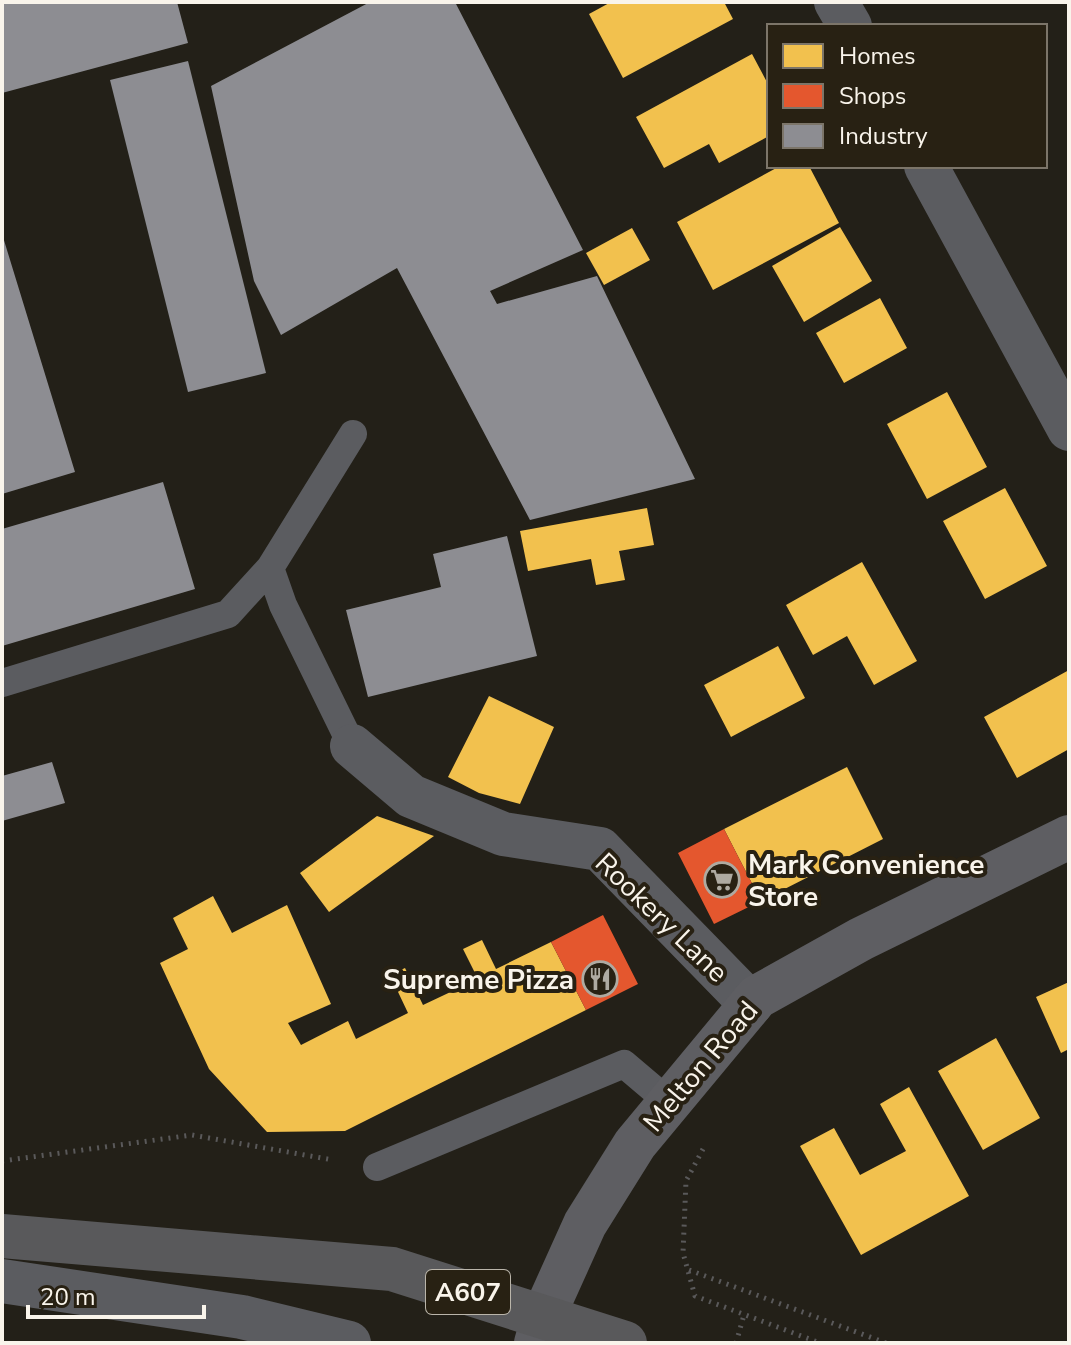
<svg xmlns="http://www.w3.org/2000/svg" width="1071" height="1345" font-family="'Nunito Sans',sans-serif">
	<rect width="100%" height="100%" fill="#232018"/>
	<!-- homes -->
	<path fill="#f2c14e" d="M611,2h113l9,17 -110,59 -34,-64z
		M752,54l17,32v50l-50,27 -10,-19 -45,24 -28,-51z
		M780,166h29l30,57 -126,67 -36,-68z
		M840,227l32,54 -68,41 -32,-56z
		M632,228l18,32 -46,25 -18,-32z
		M880,298l27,50 -63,35 -28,-50z
		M947,392l40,75 -60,32 -40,-75z
		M1005,488l42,78 -62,33 -42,-78z
		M647,508l7,37 -35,6 6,29 -29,5 -5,-26 -63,12 -8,-40z
		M862,562l55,99 -43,24 -27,-49 -34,19 -27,-50z
		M778,646l27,52 -74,39 -27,-52z
		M1069,670v79l-52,29 -33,-61z
		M489,696l65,31 -34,77 -41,-11 -31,-16z
		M847,767l36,72 -122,62 -37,-72z
		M377,816l57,20 -105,76 -29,-39z
		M213,896l19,37 55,-28 44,99 -43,19 13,22 47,-24 8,18 52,-26 -18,-38 15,-7 18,37 55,-26 -15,-30 19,-9 14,29 55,-27 35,68 -241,121 -78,1 -58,-63 -49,-106 28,-14 -15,-31z
		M1069,982v67l-8,4 -25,-56z
		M996,1038l44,80 -57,32 -45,-79z
		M909,1087l60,109 -108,59 -61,-109 34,-18 26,47 21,-11 25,-13 -26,-47z"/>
	<!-- shops -->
	<path fill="#e4572e" d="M724,829l37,72 -47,23 -36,-71z
		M603,915l35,69 -52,26 -35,-68z"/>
	<!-- industry -->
	<path fill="#8d8d92" d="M2,2h175l11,41 -186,50z
		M370,2h85l128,248 -93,41 7,13 100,-28 98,203 -165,41 -133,-252 -116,67 -27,-54 -43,-195z
		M188,61l78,312 -78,19 -78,-312z
		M3,237l72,235 -73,22v-256z
		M163,482l32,107 -193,57v-117z
		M507,536l30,120 -169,41 -22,-87 95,-23 -8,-33z
		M52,762l13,41 -63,18v-45z"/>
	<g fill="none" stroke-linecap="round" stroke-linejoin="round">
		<!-- path -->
		<path stroke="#5a595a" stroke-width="5" stroke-dasharray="2 6" stroke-linecap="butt" d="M703,1149l-17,32 -3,72 12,43 125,47
			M2,1161l190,-26 141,25
			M689,1270l197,73
			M736,1343l8,-28"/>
		<!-- lane -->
		<path stroke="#5b5c60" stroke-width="28" d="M2,683l226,-69 42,-46
			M352,746l-69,-141 -13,-37 83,-134
			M377,1167l247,-103 46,39"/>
		<!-- street -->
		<path stroke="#5b5c60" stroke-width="44" d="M836,2l14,24
			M926,166l143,263
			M352,746l59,50 92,38 97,15 151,155
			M2,1281l240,36 107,26"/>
		<!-- secondary -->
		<path stroke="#5e5e62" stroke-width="44" d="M536,1343l8,-28 41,-91 50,-80 122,-147 104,-58 208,-102"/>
		<!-- highway -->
		<path stroke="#59595b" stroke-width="44" d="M2,1236l390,33 233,74"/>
	</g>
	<!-- icons -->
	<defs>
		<symbol id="supermarket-ring" viewBox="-11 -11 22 22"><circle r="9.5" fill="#282113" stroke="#aeaaa1" stroke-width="1.5"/><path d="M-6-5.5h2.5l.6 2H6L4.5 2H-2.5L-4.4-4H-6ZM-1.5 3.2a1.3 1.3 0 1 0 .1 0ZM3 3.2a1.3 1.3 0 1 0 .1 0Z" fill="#aeaaa1"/></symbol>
		<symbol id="restaurant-ring" viewBox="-11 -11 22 22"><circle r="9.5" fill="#282113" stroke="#aeaaa1" stroke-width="1.5"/><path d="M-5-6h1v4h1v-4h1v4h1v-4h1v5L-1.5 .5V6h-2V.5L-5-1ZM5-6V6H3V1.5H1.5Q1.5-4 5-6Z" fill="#aeaaa1"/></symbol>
	</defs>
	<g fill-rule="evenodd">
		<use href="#supermarket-ring" x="702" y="860" width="40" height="40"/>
		<use href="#restaurant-ring" x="580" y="959" width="40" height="40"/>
	</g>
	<g text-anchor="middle" stroke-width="8" stroke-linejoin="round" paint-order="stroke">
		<!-- shield labels -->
		<rect fill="#282113" stroke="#bab5aa" stroke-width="2" x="426" y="1270" width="84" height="44" rx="6"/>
		<g font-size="26" font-weight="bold" fill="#f9f4eb">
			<text x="468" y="1301">A607</text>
		</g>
		<!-- poi labels -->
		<g font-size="28" font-weight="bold" fill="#f9f4eb" stroke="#282113" text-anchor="start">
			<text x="748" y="874">Mark Convenience<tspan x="748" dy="32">Store</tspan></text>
			<text x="574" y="989" text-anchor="end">Supreme Pizza</text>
		</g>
		<!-- street labels -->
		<g font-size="28" fill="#f9f4eb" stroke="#282113">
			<text transform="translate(662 917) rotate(44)" y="10">Rookery Lane</text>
			<text transform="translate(700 1066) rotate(-50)" y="10">Melton Road</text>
		</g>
	</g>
	<!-- border -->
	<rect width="1071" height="1345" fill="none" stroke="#f9f4eb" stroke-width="8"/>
	<!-- legend -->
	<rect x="767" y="24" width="280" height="144" fill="#282113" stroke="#7c7569" stroke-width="2"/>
	<rect x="783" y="44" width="40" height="24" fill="#f2c14e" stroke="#7c7569" stroke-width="2"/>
	<text x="839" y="64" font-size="24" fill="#f9f4eb">Homes</text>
	<rect x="783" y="84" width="40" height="24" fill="#e4572e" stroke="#7c7569" stroke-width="2"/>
	<text x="839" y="104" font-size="24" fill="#f9f4eb">Shops</text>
	<rect x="783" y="124" width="40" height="24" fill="#8d8d92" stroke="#7c7569" stroke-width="2"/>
	<text x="839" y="144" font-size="24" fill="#f9f4eb">Industry</text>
	<!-- scale -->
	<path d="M28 1305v12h176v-12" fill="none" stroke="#f9f4eb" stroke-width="4"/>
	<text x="40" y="1305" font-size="24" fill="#f9f4eb" stroke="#282113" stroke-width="6" paint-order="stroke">20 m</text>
</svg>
